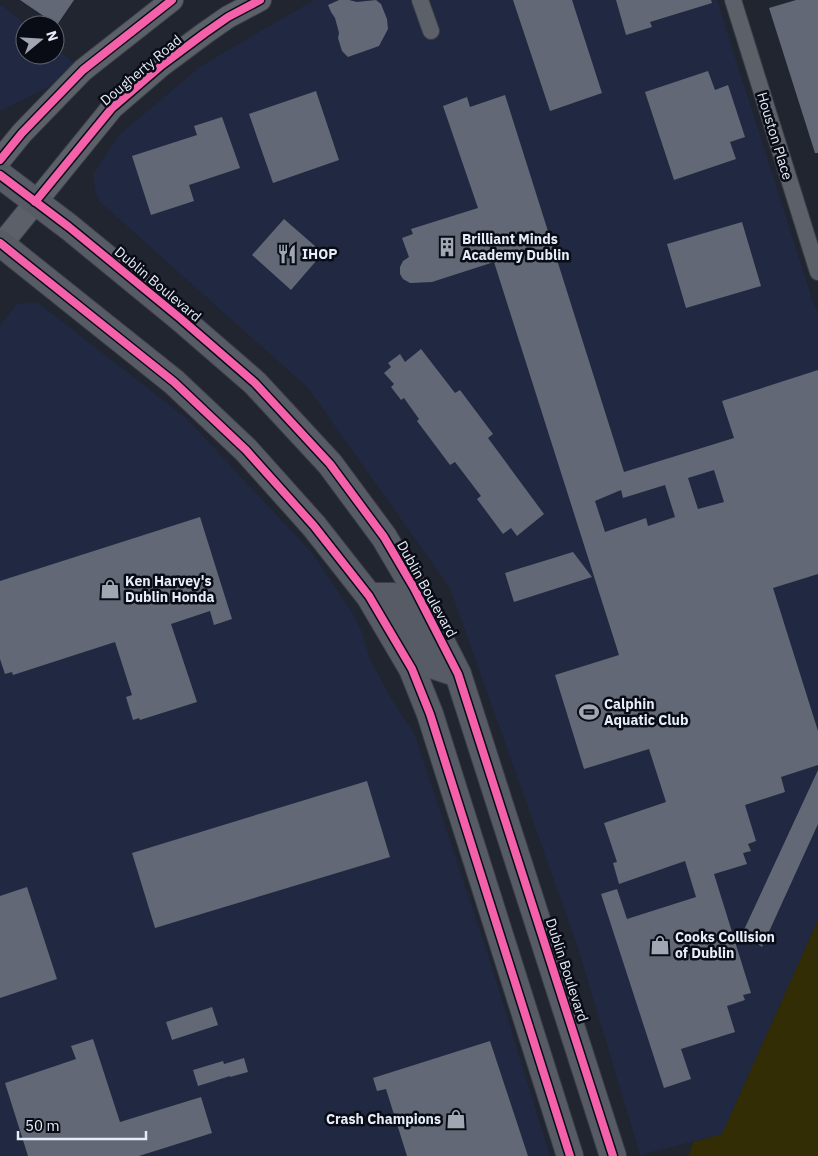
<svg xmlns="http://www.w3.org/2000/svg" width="818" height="1156" font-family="'IBM Plex Sans',sans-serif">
	<rect width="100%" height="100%" fill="#202530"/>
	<!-- built -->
	<path fill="#202941" d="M314,0h403l96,302 5,10v608l-96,214 -82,21 -63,-210 -127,-357 -142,-200 -209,-187 -4,-10 -2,-17 26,-39 82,-69z
		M0,4l26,21 -1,30h30v-7l28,22 -83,41z
		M37,302l149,116 126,135 40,59 10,20 7,25 23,43 22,33 74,222 62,201h-550v-831l17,-21z"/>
	<!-- green -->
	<path fill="#332d06" d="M818,920v236h-129l4,-14 29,-8z"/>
	<!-- building -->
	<path fill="#626875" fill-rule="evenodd" d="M20,0h54l-17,25z
		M339,0h10l8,2 19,-2 5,4 6,15 1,10 -9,17 -31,11 -6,-6 -4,-13 1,-5 -4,-15 -4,-6 -3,-7z
		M513,0h59l30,93 -52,18z
		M616,0h95l1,3 -62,19 2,5 -26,8z
		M796,0h22v153h-3l-46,-145z
		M708,71l7,19 13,-5 17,52 -15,5 6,17 -62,21 -29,-88z
		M316,91l23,69 -66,23 -24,-69z
		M505,95l119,377 110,-34 -12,-37 96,-31v204l-45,14 45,143v34l-37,12 4,15 -40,13 11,36 -8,3 3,7 -8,2 4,11 -33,10 37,119 -8,2 2,5 -18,6 8,26 -54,17 10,30 -27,9 -63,-194 16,-5 10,30 69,-22 -11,-36 -66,23 -6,-21 4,-1 -13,-39 62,-21 -17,-53 -65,20 -29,-94 64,-20 -125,-393 -62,20 -22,1 -7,-4 -3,-5v-7l3,-6 6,-4 -7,-19 11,-4 -2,-5 67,-21 -35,-102 24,-9 3,10zM714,470l10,32 -26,7 -10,-31zM665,485l10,32 -27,9 -2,-8 -41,14 -10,-31 26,-11 2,8z
		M222,117l18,51 -51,17 5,16 -43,14 -19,-59 65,-21 -3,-9z
		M284,219l39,34 -32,37 -39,-35z
		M742,222l19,64 -75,22 -19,-64z
		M421,349l34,44 5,-3 33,44 -5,4 56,76 -27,22 -6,-8 -8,6 -26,-35 4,-3 -26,-34 -5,3 -33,-44 2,-2 -15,-21 -3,2 -10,-13 3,-3 -10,-11 7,-6 -3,-4 12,-9 5,8z
		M200,517l32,102 -18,6 -4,-14 -39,13 26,78 -57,18 -1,-2 -6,2 -7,-23 6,-2 -17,-53 -102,33 -1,-3 -7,2 -5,-15v-78z
		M573,552l19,25 -78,25 -9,-29z
		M818,770v54l-56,123 -19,-15z
		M367,781l23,76 -235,71 -23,-75z
		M27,887l30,92 -57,19v-102z
		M212,1007l6,18 -46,15 -6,-18z
		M93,1039l27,83 81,-25 11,36 -73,23h-111l-23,-73 71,-24 -5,-13z
		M490,1041l38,115h-121l-21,-67 -9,2 -4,-13z
		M244,1058l4,14 -18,5v-1l-32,10 -5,-16 30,-9 1,3z"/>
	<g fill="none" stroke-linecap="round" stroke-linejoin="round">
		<defs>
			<path id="street" d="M420,0l11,31
				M733,0l85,272"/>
			<path id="secondary" d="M0,160l22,-27 61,-63 89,-70
				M0,246l112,-138 50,-43 43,-32 23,-16 32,-17"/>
			<path id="primary" d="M0,175l69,52 111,91 75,65 75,81 54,73 30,51 44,86 155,482
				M0,243l174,139 72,68 68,76 55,70 43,73 18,45 140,442
				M369,596h25l40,70 24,8"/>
		</defs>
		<!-- street casing -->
		<use href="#street" stroke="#3b3f48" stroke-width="18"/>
		<!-- secondary casing -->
		<use href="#secondary" stroke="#3b3f48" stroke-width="24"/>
		<!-- primary casing -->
		<use href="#primary" stroke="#3b3f48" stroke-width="28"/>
		<!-- street -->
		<use href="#street" stroke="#5c6068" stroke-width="16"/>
		<!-- secondary -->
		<use href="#secondary" stroke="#5c6068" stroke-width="22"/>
		<!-- primary -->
		<use href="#primary" stroke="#575b66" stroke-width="26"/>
		<defs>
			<path id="cycleway" d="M0,160l22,-27 61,-63 89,-70
				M0,175l69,52 111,91 75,65 75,81 54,73 30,51 44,86 155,482
				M35,202l77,-94 50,-43 43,-32 23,-16 32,-17
				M0,243l174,139 72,68 68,76 55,70 43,73 18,45 140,442"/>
		</defs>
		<!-- cycleway casing -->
		<use href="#cycleway" stroke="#090c15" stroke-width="11"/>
		<!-- cycleway -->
		<use href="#cycleway" stroke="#f560ab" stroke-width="8"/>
	</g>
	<!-- icons -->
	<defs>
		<symbol id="building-bare" viewBox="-9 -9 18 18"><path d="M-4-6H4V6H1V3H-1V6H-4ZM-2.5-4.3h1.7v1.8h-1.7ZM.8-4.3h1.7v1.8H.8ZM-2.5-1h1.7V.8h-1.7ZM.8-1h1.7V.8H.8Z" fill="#a1a6b3" stroke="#090c15" stroke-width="2.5" paint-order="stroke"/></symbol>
		<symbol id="restaurant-bare" viewBox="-9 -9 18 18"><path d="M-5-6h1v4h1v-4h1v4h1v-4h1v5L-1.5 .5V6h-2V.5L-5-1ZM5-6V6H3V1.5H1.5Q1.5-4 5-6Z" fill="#a1a6b3" stroke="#090c15" stroke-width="2.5" paint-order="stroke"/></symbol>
		<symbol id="shop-bare" viewBox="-9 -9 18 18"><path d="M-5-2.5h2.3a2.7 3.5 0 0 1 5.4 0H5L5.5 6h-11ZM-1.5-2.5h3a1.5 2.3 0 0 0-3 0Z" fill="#a1a6b3" stroke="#090c15" stroke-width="2.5" paint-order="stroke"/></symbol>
		<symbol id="stadium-bare" viewBox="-9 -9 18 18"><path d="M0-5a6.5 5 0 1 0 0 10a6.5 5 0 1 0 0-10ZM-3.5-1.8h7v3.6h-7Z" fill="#a1a6b3" stroke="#090c15" stroke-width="2.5" paint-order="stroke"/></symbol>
	</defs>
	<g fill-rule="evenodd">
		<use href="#building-bare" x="433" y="233" width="28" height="28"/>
		<use href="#restaurant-bare" x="273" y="240" width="28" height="28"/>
		<use href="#shop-bare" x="96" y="575" width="28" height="28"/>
		<use href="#stadium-bare" x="575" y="698" width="28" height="28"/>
		<use href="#shop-bare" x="646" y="931" width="28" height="28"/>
		<use href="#shop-bare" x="442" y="1105" width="28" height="28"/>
	</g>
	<g text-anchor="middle" stroke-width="5" stroke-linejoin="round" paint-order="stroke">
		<!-- street labels -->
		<g font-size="14" fill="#e6ecf9" stroke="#090c15">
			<text transform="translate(141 70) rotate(-40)" y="5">Dougherty Road</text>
			<text transform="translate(775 136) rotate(73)" y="5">Houston Place</text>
			<text transform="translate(158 284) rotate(40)" y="5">Dublin Boulevard</text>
			<text transform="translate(427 589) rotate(61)" y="5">Dublin Boulevard</text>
			<text transform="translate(567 970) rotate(72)" y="5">Dublin Boulevard</text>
		</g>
		<!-- poi labels -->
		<g font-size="14" font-weight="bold" fill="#e6ecf9" stroke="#090c15" text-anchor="start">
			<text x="462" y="244">Brilliant Minds<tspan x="462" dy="16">Academy Dublin</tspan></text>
			<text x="302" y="259">IHOP</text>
			<text x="125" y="586">Ken Harvey's<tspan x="125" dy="16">Dublin Honda</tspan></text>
			<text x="604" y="709">Calphin<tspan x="604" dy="16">Aquatic Club</tspan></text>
			<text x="675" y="942">Cooks Collision<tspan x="675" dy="16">of Dublin</tspan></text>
			<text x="441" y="1124" text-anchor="end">Crash Champions</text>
		</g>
	</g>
	<!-- north arrow -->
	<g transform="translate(40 40) rotate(72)"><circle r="24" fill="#090c15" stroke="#616670"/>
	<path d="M0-4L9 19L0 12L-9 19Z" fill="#a1a6b3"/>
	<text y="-8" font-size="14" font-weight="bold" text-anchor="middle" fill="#e6ecf9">N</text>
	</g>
	<!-- scale -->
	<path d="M18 1131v8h128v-8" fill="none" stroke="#e6ecf9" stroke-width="2.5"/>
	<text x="25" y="1131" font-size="15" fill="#e6ecf9" stroke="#090c15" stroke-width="4" paint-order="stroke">50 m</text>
</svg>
